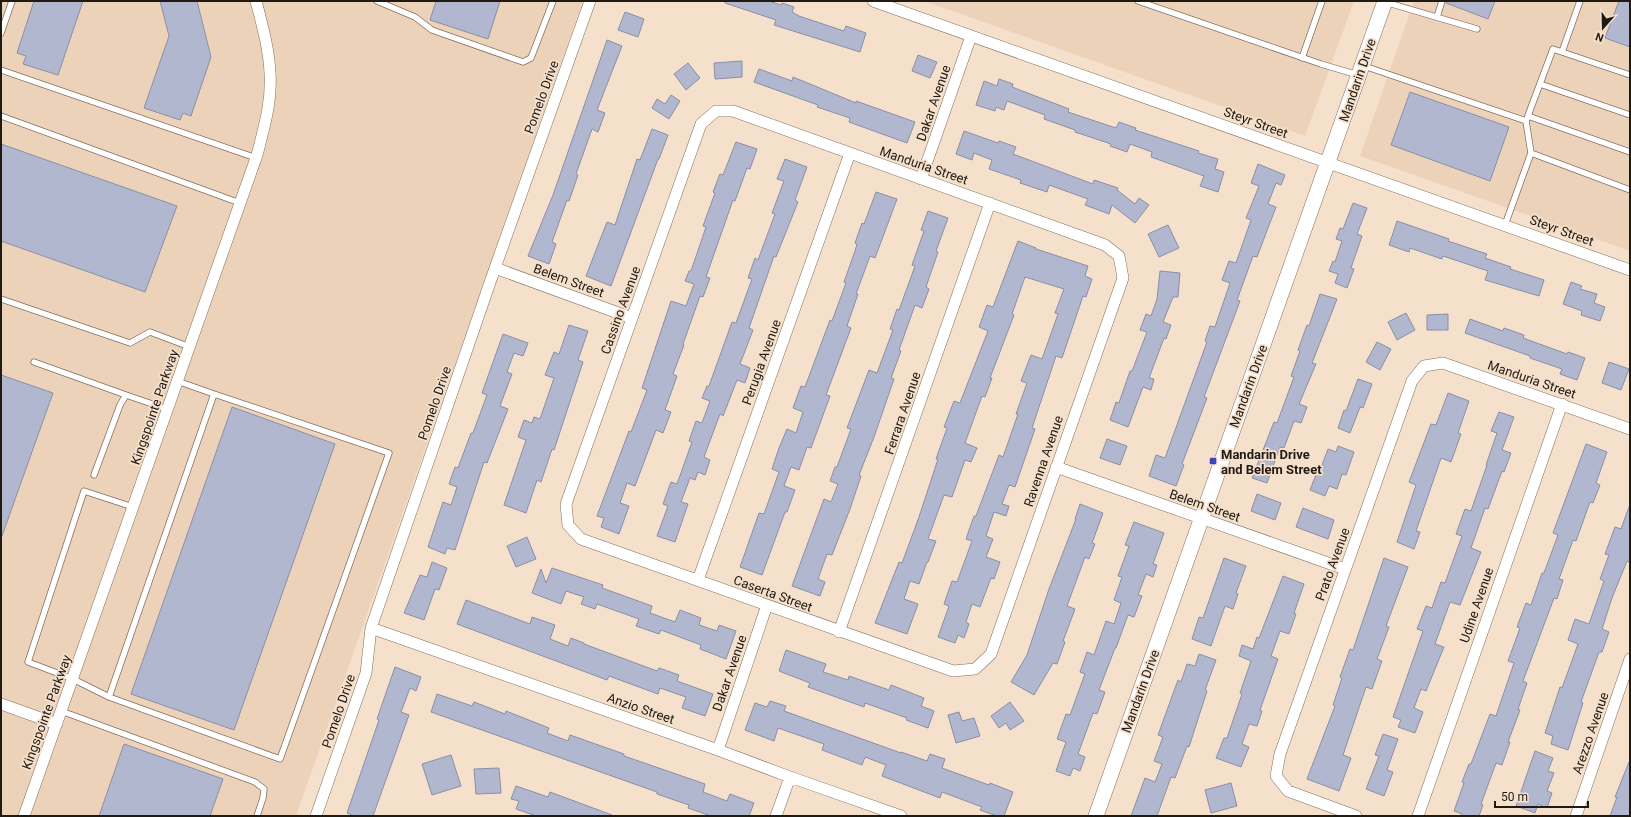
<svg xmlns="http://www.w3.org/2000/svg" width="1631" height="817" font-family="Roboto,sans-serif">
	<rect width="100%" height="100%" fill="#f5e0cc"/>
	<!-- built -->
	<path fill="#edd2ba" d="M1,1h582l-287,815h-295z
		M924,1h430l-49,135z
		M1414,1h216v250l-270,-95z"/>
	<!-- building -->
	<path fill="#b1b7cf" stroke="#8a8fa6" d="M34,1h49l-25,74 -35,-11 3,-8 -9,-3z
		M160,1h37l14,56 -20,59 -8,-3 -3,7 -36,-12 25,-72z
		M436,1h64l-12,38 -58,-19z
		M725,1h44l12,4 1,-2 12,4 -2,5 7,4 45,15 2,-5 20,7 -6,19 -86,-27 2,-5 -51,-17z
		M1446,1h49l-7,18 -42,-16z
		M1619,1h11v46l-25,-9z
		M625,12l19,7 -6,18 -20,-7z
		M607,40l15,6 -25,64 8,3 -7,19 -6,-3 -16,45 2,1 -9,26 -2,-1 -15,42 4,2 -7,20 -21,-8 25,-61z
		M918,55l19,7 -7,16 -18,-7z
		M742,61v16l-27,2 -1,-16z
		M688,63l12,15 -14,12 -12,-16z
		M759,69l33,12 1,-4 63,26v-2l59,21 -8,21 -58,-21 1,-4 -33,-11 1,-2 -64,-23z
		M999,79l14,5 -1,3 57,22 -1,3 48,16 3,-6 17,6 -1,2 64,21 -1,2 20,6 -3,10 9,3 -6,20 -18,-6 4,-10 -53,-19 1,-5 -22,-8 -3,8 -17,-6 1,-2 -36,-12v-2l-31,-11 1,-4 -38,-14 -3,9 -8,-3 -1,4 -19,-6 8,-24 13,5z
		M1410,92l99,35 -19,54 -99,-36z
		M671,95l9,6 -11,18 -17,-11 5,-9 8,5z
		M652,129l16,6 -9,24h-1l-47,127 -25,-10 21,-54 8,3 22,-66 3,1z
		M964,131l34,12 1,-2 17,6 -3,7 80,30 1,-4 24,8 -1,2 18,14 4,-6 10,7 -14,18 -23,-18 -3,9 -24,-9 3,-6 -39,-14 -2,7 -27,-9 1,-3 -32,-11 3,-9 -18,-7 -2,7 -16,-6z
		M736,142l21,7 -7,20 -3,-1 -12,33 -2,-1 -27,77 4,1 -7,19 -3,-1 -17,48 1,1 -11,29 4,2 -12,34 6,2 -8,21 -7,-3 -21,56 -8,-3 -7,20 9,3 -10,28 -18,-7 3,-9 -7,-2 32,-85 2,1 16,-42 -5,-2 29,-87 15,5 8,-22 -9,-3 4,-10h2l15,-44 -3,-1 12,-33 -2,-1 7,-18 3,1z
		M1,144l176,62 -32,86 -144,-51z
		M785,159l22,8 -12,33 3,2 -22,55 -2,-1 -25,72 4,2 -13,34 10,4 -5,15 -8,-3 -14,36 -3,-2 -16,43 6,3 -5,15 -7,-3 -3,8 -5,-2 -9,24 7,2 -13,38 -18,-6 11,-30 -5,-2 8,-22 6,2 15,-42 -3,-1 7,-20 6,2 8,-22 -8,-3 5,-12h2l23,-64 4,1 16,-44 -4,-1 7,-20 3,2 17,-46 -3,-1 12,-32 -7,-2z
		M1258,164l27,11 -4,10 -5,-2 -8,21 8,3 -19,50 -4,-1 -16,44 3,1 -36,96 3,1 -25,66 2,1 -8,21 -27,-10 7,-21 9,3 42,-116 -2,-1 5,-15 5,1 15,-44 -8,-3 7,-19 7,2 15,-43 -5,-2 13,-32 -8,-3z
		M876,192l21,7 -22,59 -5,-2 -14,38h2l-11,32 4,2 -25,67 4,1 -19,52 -4,-1 -8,23 -8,-3 -7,19 11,4 -8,22h-2l-23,63 -22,-8 19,-54 5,1 15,-42 -7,-3 7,-21 8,-19 9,4 7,-21 -10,-4 8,-22 4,1 25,-67 2,1 14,-38 -2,-1 11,-31 2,-7 -2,-1 7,-20 2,1z
		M1353,203l14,5 -10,26 5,2 -11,32 3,1 -7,19 -12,-5 3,-9 -9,-3 4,-10 2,1 7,-21 -6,-2 4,-11 3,1z
		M928,211l20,7 -12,33 2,1 -12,35 3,2 -7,19 -7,-3 -16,45 2,1 -10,27 3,1 -20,58 -15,38 2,1 -11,33 -18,46 -5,-1 -9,25 7,3 -5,14 -28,-10 32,-87 7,3 7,-18 -8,-3 5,-14h2l14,-38 -4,-1 22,-58 8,3 16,-43 -3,-1 7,-20 2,1 16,-44 -3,-1 12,-34 -3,-1z
		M1397,221l52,18 -1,2 39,13 -2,4 26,9 -1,2 34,11 -5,16 -54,-16 3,-9 -45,-15 -1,3 -32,-11 -1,4 -20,-7z
		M1168,225l11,23 -20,9 -11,-23z
		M1018,241l18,7v1l52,17 -3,10 7,3 -6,18 -3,-1 -21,62 -6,-2 -24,72 3,1 -20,58 -6,-2 -7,19 7,2 -3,10 -12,-4 -8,24 7,3 -7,18 14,5 -6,17 -3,-1 -11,29 -8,-3 -6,18 3,2 -5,14 -6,-3 -3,8 -17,-6 11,-31 -5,-2 8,-23 5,1 15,-41 -6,-2 8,-23h2l23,-61 4,2 15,-43h-2l11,-31 -6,-2 10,-26 11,4 16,-45 -3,-1 9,-24 -39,-12 -13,37 2,1 -24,63h2l-7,19 -3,-1 -17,47 12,5 -6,14 -6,-2 -13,37 -8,-2 -16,44 8,2 -8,21h-1l-8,22 -9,-3 -6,18 14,5 -11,30 -32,-11 24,-61 3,1 17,-46 19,-58h-2l11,-31 -3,-1 10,-26 6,2 28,-72 -9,-4 8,-22 6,2z
		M1160,271l20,2 -2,24h-5l-10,25 8,3 -5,14 -2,-1 -15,40 5,1 -3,11 -8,-3 -15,40 -18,-7 6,-18 3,1 11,-32h2l15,-39 -7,-2 6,-16 5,2 6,-17z
		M1571,282l11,4 -2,3 17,5 -3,9 11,4 -5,14 -19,-6 1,-4 -19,-7z
		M1320,294l17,5 -25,64 4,1 -17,40 8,3 -6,16 -7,-2 -10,27 -4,-1 -13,36 -15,-5 22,-56 3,1 17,-46 -3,-1 9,-25 -2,-1 9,-25 2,1z
		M1406,313l9,17 -18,10 -9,-18z
		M1448,314v16h-21v-15z
		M1470,319l33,12 1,-3 20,7 -1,3 44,16 1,-2 17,6 -8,22 -17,-6 2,-5 -32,-11v-2l-65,-23z
		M569,325l19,6 -10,29 5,2 -29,88 -2,-1 -11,33 -4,-2 -11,33 -22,-8 22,-65 -8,-3 6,-17 8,3 2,-6 6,2 14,-41 -9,-3 9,-23 5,2z
		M503,334l25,9 -5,13 -9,-3 -7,19 5,2 -12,32 8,3 -21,54 -3,-1 -29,88 -8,-2 -2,6 -17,-7 15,-45 8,3 6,-18 -8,-3 6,-17 3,1 13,-35h2l14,-38 -5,-2z
		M1377,342l14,7 -11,21 -14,-8z
		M1609,362l20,7 -8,21 -19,-7z
		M1,375l52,18 -51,143h-1z
		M1358,379l14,5 -9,24 -3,-1 -10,26 -12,-5 6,-18 2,1z
		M1448,393l21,8 -11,32 3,1 -10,28 -10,-4 -25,73 4,1 -6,17 -17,-7 19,-57 -7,-3 22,-58 5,1z
		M232,407l103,37 -101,286 -103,-36z
		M1499,412l15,5 -12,33 9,3 -7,19 -2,-1 -14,38 -3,-1 -14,40 10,4 -21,53 -10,-3 -15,42 9,3 -18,44 -5,-2 -7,19 9,4 -8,21 -17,-6 3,-7 -8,-3 30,-86 -6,-2 9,-23 6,2 9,-26 4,1 17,-47 -6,-2 9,-25 6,2 16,-46h-1l11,-32 -6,-2z
		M1107,439l20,7 -7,19 -20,-7z
		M1586,444l21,8 -11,31 4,2 -7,18 -3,-1 -14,39 -3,-1 -14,39 4,1 -6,19 -3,-1 -31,83 4,2 -9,26 2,1 -12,32h2l-8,23 -6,-2 -15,41 2,1 -4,11h-18l1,-2 -8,-3 10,-28 -2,-1 7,-18h2l19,-50 6,2 18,-53 -6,-2 12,-33 -3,-1 9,-24 5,2 11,-32h2l14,-38 -5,-2z
		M1338,446l16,6 -8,23 -4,-1 -5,15 -8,-3 -4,10 -15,-6 7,-18 2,1 9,-24 8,3z
		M1257,494l24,9 -6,17 -24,-9z
		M1080,504l23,9 -11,30 3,1 -6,15 -4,-2 -18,49 8,3 -12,32 2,1 -8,22 -4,-1 -19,32 -23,-13 16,-27 22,-66 27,-70h-1z
		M1629,507l1,1v55l-3,-2 -15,37 -10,31 7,3 -7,20h-3l-18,50 2,1 -15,47 -17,-6 2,-8 -8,-3 15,-46 2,1 16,-44 -10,-4 7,-21 14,5 15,-43 -4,-2 9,-24 -4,-1 10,-27 6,2z
		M1303,508l31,12 -6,19 -32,-12z
		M1134,522l30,11 -11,31 4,1 -4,12 -7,-3 -8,21 4,1 -8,21 -6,-2 -12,33h-1l-16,42 6,2 -8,22 -4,-1 -15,41 7,3 -5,14 -7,-3 -3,8 -14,-5 10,-29 -9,-3 9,-25 4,1 15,-41 -5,-2 7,-20 7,3 12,-34 8,3 7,-21 -7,-3 8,-23 -4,-1 11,-30 -4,-1z
		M527,537l9,22 -20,8 -9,-21z
		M1224,558l22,8 -10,27 2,1 -5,15 -8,-3 -14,40 -19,-7 7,-22 4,1z
		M1384,558l24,9 -22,59 3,1 -12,32 5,2 -10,28 -6,-2 -23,68 8,3 -12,33 -32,-12 28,-73 -2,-1 9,-27 -2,-1 10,-28 3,1z
		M432,562l15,6 -8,22 -4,-1 -11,31 -20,-7 16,-38 7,2z
		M552,568l51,17 -1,3 50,18 -2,7 25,9 5,-12 21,8 -2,7 18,6 2,-6 17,6 -10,28 -26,-10 1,-4 -40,-15 -2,4 -23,-8 3,-7 -42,-15 -2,5 -14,-5 3,-7 -18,-6 -5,13 -29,-11 9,-24 5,14z
		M1283,576l21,8 -10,29 2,1 -7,20 -9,-3 -9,25 7,3 -18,51 2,1 -5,15 -8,-2 -7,20 7,3 -8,20 -25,-9 8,-20h3l15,-44 -2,-1 11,-32 -12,-5 3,-11 11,4 4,-12 2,1z
		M466,600l64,24 2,-7 23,8 -5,14 18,7 3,-8 13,5v1l73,27 2,-3 20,7 -2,6 36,13 -8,22 -23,-8 4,-11 -26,-9 -2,6 -49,-18 -2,4 -150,-56z
		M786,650l40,14 -3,8 25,8 1,-4 40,14 2,-5 33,13 -3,8 13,5 -6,17 -22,-8 1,-2 -42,-15 -1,4 -56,-20 2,-4 -31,-12z
		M1199,654l17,6 -11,30 2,1 -18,56 -2,-1 -12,32 -4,-1 -14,39h-26l14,-38 10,4 7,-18 -8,-3 9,-24 -5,-2 20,-55 3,2 6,-18 8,2z
		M395,667l26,10 -5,14 -6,-3 -9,24 8,3 -36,101h-19l-7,-3 32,-93 -2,-1z
		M437,694l35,12 2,-4 31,12 1,-3 43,17 -2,5 21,8 2,-6 54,19v2l81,28 -2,8 24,9 3,-7 24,9 -5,13h-38l-23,-8 1,-3 -32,-11v-2l-226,-80z
		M770,701l16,5 -2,5 117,42v-1l26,9 3,-7 15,5 -3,9 47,17 1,-2 23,9 -9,24h-7l-17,-6 2,-3 -40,-15 -2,6 -58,-22 4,-11 -21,-8 -3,8 -40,-15 2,-6 -46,-16 -4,13 -29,-11 10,-27 12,4z
		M1010,702l14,19 -14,9 -4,-7 -7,5 -8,-12z
		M959,712l3,9 12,-3 6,18 -24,7 -8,-28z
		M1383,734l15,5 -11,31 6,2 -9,24 -18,-7 13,-33 -4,-1z
		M124,744l99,35 -13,37h-111z
		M1535,751l18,7 -5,13 6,2 -7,18 5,2 -5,15 -9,-4 -3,9 -19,-7z
		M451,755l10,31 -29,9 -10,-31z
		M1629,762h1v54h-20l7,-19h-2z
		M499,768l2,25 -25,1 -2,-25z
		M1231,783l6,23 -26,7 -6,-23z
		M516,786l32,11 2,-5 62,23v1h-76l-20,-7 3,-8 -8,-2z"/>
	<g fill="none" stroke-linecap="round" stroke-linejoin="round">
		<defs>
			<path id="lane" d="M377,1l38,16 17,13 91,32 8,-4 22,-57
				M1138,1l183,63 37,11
				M1385,2l92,27
				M1437,17l5,-16
				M1,33l11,-32
				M1562,52l18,-51
				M1302,58l20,-57
				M1364,66l162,55 5,32
				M1,70l255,88
				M1540,84l90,31
				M1,116l239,87
				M1528,116l102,36
				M1526,121l27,-72 77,26
				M1505,225l26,-72 99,37
				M1,299l129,44 20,-11 40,15
				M34,362l92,33
				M94,475l26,-70 6,-10 41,14
				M133,507l-49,-16 -56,171 45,17 36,18 105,-303 -37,-13
				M109,697l171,62 109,-306 -175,-59
				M61,711l194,71 9,7 -1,9 -6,18"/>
			<path id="street" d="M873,1l757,269
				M716,111h17l372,134 14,11 4,22 -132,376 -16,15 -22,2 -372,-132 -13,-14 -2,-21 135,-380z
				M921,179l50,-143
				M495,268l137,50
				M1056,467l289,102
				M698,580l152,-427
				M371,628l347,122 72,27 111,39
				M839,632l151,-429
				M1,704l56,20
				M718,750l49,-145
				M24,816l233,-661c7,-27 15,-54 13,-82 -1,-24 -8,-49 -14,-72
				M316,816l50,-143 5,-45 124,-360 95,-267
				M776,816l14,-39
				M1356,816l-68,-25 -12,-15 4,-22 132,-373 12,-15 19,-3 187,66
				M1418,816l144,-412
				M1576,816l54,-157"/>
			<path id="secondary" d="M1096,816l289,-815"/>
		</defs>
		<!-- lane casing -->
		<use href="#lane" stroke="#826f5d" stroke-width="7"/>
		<!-- street casing -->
		<use href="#street" stroke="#826f5d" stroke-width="12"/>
		<!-- secondary casing -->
		<use href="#secondary" stroke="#826f5d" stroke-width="16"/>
		<!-- lane -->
		<use href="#lane" stroke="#fff" stroke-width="5.5"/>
		<!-- street -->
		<use href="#street" stroke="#fff" stroke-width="11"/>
		<!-- secondary -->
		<use href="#secondary" stroke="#fff" stroke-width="15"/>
	</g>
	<!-- markers -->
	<rect fill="#4042b7" stroke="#f5e0cc" stroke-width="1.5" x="1209" y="457" width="8" height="8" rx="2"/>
	<g text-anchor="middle" stroke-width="3.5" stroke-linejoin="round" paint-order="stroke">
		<!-- street labels -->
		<g font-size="13" fill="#211a13" stroke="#f5e0cc">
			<text transform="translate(1357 80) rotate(-71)" y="5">Mandarin Drive</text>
			<text transform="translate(541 97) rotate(-70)" y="5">Pomelo Drive</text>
			<text transform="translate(933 103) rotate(-71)" y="5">Dakar Avenue</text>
			<text transform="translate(1256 122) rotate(20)" y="5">Steyr Street</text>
			<text transform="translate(924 165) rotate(19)" y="5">Manduria Street</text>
			<text transform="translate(1562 230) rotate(20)" y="5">Steyr Street</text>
			<text transform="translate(569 280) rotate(20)" y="5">Belem Street</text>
			<text transform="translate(620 310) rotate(-70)" y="5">Cassino Avenue</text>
			<text transform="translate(761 362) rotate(-70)" y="5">Perugia Avenue</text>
			<text transform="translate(1532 379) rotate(19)" y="5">Manduria Street</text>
			<text transform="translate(1248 386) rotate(-70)" y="5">Mandarin Drive</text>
			<text transform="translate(434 403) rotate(-71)" y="5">Pomelo Drive</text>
			<text transform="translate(154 407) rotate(-71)" y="5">Kingspointe Parkway</text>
			<text transform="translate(902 413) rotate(-71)" y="5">Ferrara Avenue</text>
			<text transform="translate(1043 461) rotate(-71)" y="5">Ravenna Avenue</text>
			<text transform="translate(1205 505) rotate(19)" y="5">Belem Street</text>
			<text transform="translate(1332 564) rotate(-70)" y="5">Prato Avenue</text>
			<text transform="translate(773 593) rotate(20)" y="5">Caserta Street</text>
			<text transform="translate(1476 605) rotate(-71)" y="5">Udine Avenue</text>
			<text transform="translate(729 673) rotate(-71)" y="5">Dakar Avenue</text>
			<text transform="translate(1140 691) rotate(-70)" y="5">Mandarin Drive</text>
			<text transform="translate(641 708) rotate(19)" y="5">Anzio Street</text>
			<text transform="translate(338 711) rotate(-71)" y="5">Pomelo Drive</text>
			<text transform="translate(46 712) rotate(-70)" y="5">Kingspointe Parkway</text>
			<text transform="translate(1590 733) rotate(-71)" y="5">Arezzo Avenue</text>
		</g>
		<!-- poi labels -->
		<g font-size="13" font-weight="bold" fill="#211a13" stroke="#f5e0cc" text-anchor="start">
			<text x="1221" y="459">Mandarin Drive<tspan x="1221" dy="15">and Belem Street</tspan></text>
		</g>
	</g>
	<!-- border -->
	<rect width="1631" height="817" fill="none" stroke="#211a13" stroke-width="4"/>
	<!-- north arrow -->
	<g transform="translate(1603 28) rotate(200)" stroke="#f5e0cc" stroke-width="3" paint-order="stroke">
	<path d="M0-3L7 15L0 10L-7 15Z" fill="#211a13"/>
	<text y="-6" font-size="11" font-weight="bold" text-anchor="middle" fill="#211a13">N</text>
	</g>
	<!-- scale -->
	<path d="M1495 801v6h93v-6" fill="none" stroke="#211a13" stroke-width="2"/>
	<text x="1501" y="801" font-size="12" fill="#211a13" stroke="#f5e0cc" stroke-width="3" paint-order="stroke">50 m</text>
</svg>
